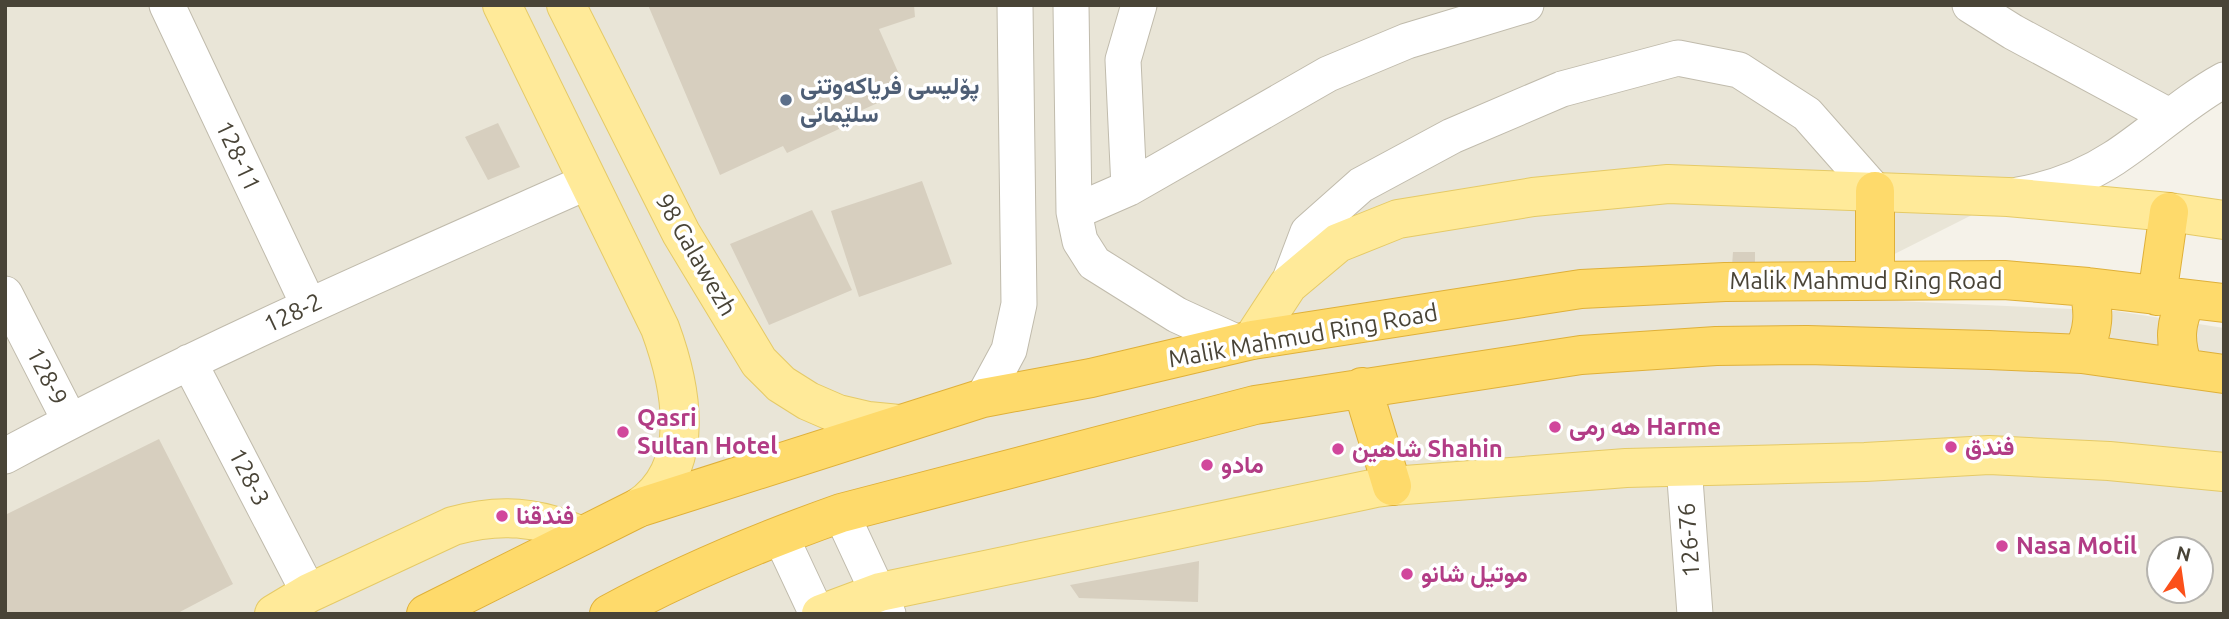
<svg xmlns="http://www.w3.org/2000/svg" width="2229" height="619" font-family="Ubuntu,Vazirmatn,sans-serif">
	<rect width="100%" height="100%" fill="#f5f2e9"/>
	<!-- residential -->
	<path fill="#e9e5d7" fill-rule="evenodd" d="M5,5h2219v80l-91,49 -324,163 307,14 108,17v286h-2219zM2159,549h42v42h-42z"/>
	<!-- building -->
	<path fill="#d7cfbf" d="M648,5h266l1,12 -36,12 27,61 -46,21 3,7 -76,35 -4,-7 -63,29z
		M498,123l22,44 -32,13 -23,-43z
		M922,181l30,83 -93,33 -28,-86z
		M812,210l40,80 -83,35 -39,-81z
		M1733,252h22v13l-23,1z
		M159,439l74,145 -57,30h-171v-99z
		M1199,561l-1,41 -119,-4 -9,-13z"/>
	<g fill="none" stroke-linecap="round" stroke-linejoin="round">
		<defs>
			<path id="minor" d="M167,5l142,301
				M1071,5l3,207 6,29 14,22 83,52 61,28
				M1970,5l43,27 156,84
				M1129,188l-6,-128 16,-55
				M2018,195c34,-6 67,-18 96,-37 37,-24 70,-56 110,-78
				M1074,212l55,-24 199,-114 79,-33 119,-36
				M1288,285l20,-53 53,-47 91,-49 110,-47 116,-31 61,12 68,44 68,77
				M5,294l65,127
				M189,362l120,231
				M983,398l26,-48 10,-46 -4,-299
				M5,456c189,-102 386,-187 582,-274
				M1684,466l11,148
				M841,513l47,101
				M780,535l37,79"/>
			<path id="major" d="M502,5l158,323c21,57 39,141 -22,180
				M566,5l115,228 78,129 22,22 27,17 30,13 30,7 31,3
				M1252,340l36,-55 50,-42 60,-24 135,-22 135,-13 340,13 161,15 55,8
				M274,614l35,-21 144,-67c46,-13 85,-10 128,10
				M821,614l59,-22 496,-104 16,-2 234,-18 239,-6 124,-7 120,6 115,11"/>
			<path id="highway" d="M1875,280v-89
				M2157,296l12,-84
				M2082,354c12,-23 13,-42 6,-67
				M2183,367c-9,-26 -8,-44 4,-68
				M1362,387l30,99
				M426,614l212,-106 345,-110 108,-20 161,-38 329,-51 144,-7 279,-2 84,7 136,16
				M609,614c74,-40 153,-73 232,-101l414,-108 326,-50 135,-9 91,-1 182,5 93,4 142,20"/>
		</defs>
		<!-- minor casing -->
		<use href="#minor" stroke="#c0bbac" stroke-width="37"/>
		<!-- major casing -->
		<use href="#major" stroke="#e5ca67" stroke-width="40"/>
		<!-- highway casing -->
		<use href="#highway" stroke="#dfb039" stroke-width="40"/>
		<!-- minor -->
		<use href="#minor" stroke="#fff" stroke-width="35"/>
		<!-- major -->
		<use href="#major" stroke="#ffea99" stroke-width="38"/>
		<!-- highway -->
		<use href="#highway" stroke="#feda6b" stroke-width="38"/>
	</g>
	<!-- markers -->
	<circle fill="#5c6f8a" stroke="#fff" stroke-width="2.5" cx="786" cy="100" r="7"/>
	<g fill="#d1479c" stroke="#fff" stroke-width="2.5">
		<circle cx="1555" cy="427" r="7"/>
		<circle cx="623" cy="432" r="7"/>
		<circle cx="1951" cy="447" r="7"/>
		<circle cx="1338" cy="449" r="7"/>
		<circle cx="1207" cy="465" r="7"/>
		<circle cx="502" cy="516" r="7"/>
		<circle cx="2002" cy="546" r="7"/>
		<circle cx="1407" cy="574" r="7"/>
	</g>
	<g text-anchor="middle" stroke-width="7" stroke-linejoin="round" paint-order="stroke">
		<!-- service labels -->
		<g font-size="24" font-weight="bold" fill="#4e5e75" stroke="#fff" text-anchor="start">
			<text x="800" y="94">پۆلیسی فریاکەوتنی<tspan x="800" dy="28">سلێمانی</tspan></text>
		</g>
		<!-- street labels -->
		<g font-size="24" fill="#494437" stroke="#fff">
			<text transform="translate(238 156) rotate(65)" y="8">128-11</text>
			<text transform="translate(696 255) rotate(60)" y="8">98 Galawezh</text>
			<text x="1866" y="289">Malik Mahmud Ring Road</text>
			<text transform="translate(293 313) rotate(-25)" y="8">128-2</text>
			<text transform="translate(1303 336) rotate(-10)" y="8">Malik Mahmud Ring Road</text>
			<text transform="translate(47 376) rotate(63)" y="8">128-9</text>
			<text transform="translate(249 477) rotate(63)" y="8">128-3</text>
			<text transform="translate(1689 540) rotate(-94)" y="8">126-76</text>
		</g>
		<!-- hotel labels -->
		<g font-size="24" font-weight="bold" fill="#b23c85" stroke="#fff" text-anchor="start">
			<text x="637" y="426">Qasri<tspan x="637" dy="28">Sultan Hotel</tspan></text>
			<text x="1569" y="435">هه رمی Harme</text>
			<text x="1965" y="455">فندق</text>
			<text x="1352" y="457">شاهین Shahin</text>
			<text x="1221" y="473">مادو</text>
			<text x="516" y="524">فندقنا</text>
			<text x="2016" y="554">Nasa Motil</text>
			<text x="1421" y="582">موتيل شانو</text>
		</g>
	</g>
	<!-- border -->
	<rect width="2229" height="619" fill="none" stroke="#494437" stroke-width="14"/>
	<!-- north arrow -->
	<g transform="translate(2180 570) rotate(13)"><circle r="33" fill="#ffffff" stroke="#b6b4af" stroke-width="2"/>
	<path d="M0-5L12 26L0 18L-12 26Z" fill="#fb501a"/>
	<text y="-10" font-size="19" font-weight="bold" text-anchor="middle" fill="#494437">N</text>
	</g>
</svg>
